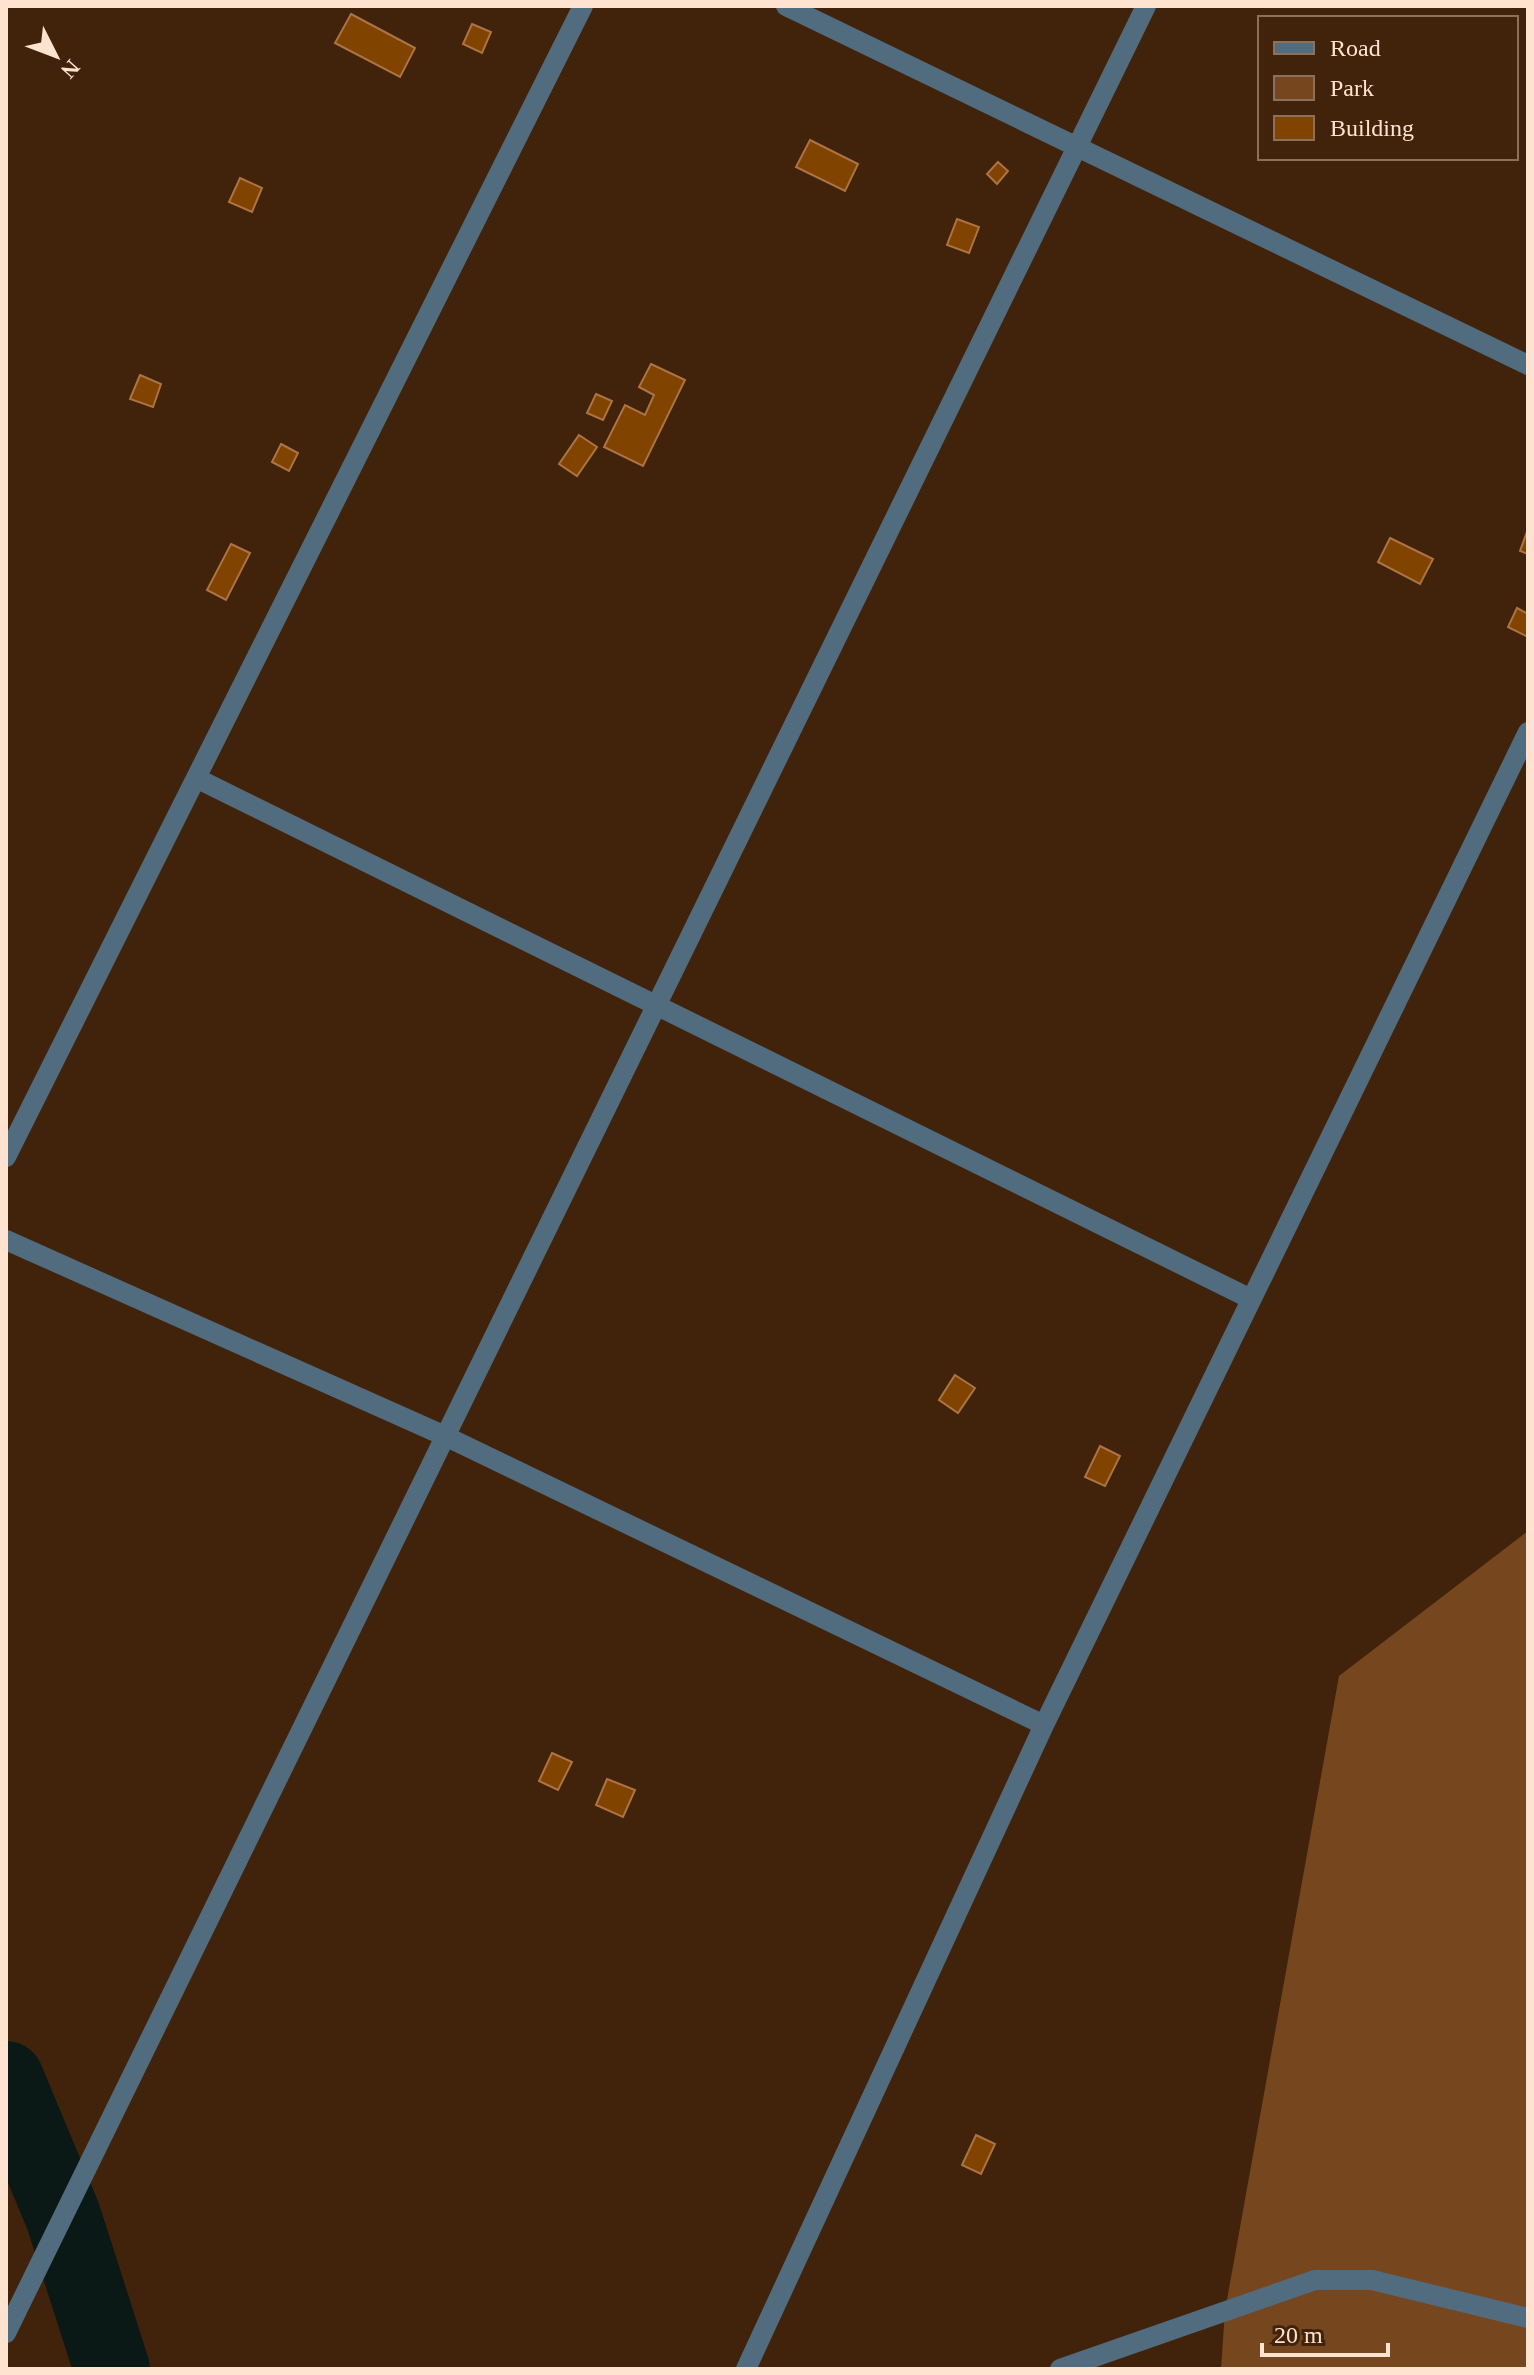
<svg xmlns="http://www.w3.org/2000/svg" width="1534" height="2375" font-family="'Times New Roman',serif">
	<rect width="100%" height="100%" fill="#40230a"/>
	<!-- green -->
	<path fill="#76471f" d="M1528,1531v838h-307l4,-58 114,-635z"/>
	<g fill="none" stroke-linecap="round" stroke-linejoin="round">
		<!-- river -->
		<path stroke="#0a1916" stroke-width="76" d="M6,2079l57,137 49,153"/>
	</g>
	<!-- building -->
	<path fill="#804300" stroke="#ad7344" stroke-width="2" d="M351,14l64,34 -15,29 -65,-34z
		M472,24l19,8 -9,21 -19,-9z
		M810,140l48,24 -13,27 -49,-24z
		M998,162l10,9 -11,13 -10,-10z
		M240,178l22,10 -10,24 -23,-10z
		M957,219l22,8 -10,26 -22,-8z
		M651,364l34,16 -42,86 -39,-19 21,-42 20,10 9,-20 -15,-8z
		M140,375l21,9 -8,23 -23,-8z
		M596,394l16,7 -9,19 -16,-7z
		M579,435l18,12 -20,29 -18,-12z
		M281,444l17,9 -9,18 -17,-9z
		M1528,529v25l-8,-3z
		M1390,538l43,21 -13,25 -42,-22z
		M231,544l19,9 -24,47 -19,-10z
		M1517,608l11,6v23l-20,-10z
		M955,1375l20,13 -17,25 -19,-13z
		M1100,1446l20,10 -15,30 -20,-9z
		M552,1753l20,9 -14,28 -19,-9z
		M607,1779l28,11 -12,27 -27,-12z
		M976,2135l19,9 -14,30 -19,-9z"/>
	<g fill="none" stroke-linecap="round" stroke-linejoin="round">
		<!-- street -->
		<path stroke="#516c7f" stroke-width="20" d="M786,6l742,359
			M196,778l1055,521
			M6,1157l577,-1151
			M6,1240l439,196 599,289
			M6,2333l1140,-2327
			M746,2369l298,-644 484,-993
			M1060,2369l255,-89h57l156,38"/>
	</g>
	<!-- border -->
	<rect width="1534" height="2375" fill="none" stroke="#fee4d0" stroke-width="16"/>
	<!-- legend -->
	<rect x="1258" y="16" width="260" height="144" fill="#40230a" stroke="#8c7059" stroke-width="2"/>
	<rect x="1274" y="42" width="40" height="12" fill="#516c7f" stroke="#8c7059" stroke-width="2"/>
	<text x="1330" y="56" font-size="24" fill="#fee4d0">Road</text>
	<rect x="1274" y="76" width="40" height="24" fill="#76471f" stroke="#8c7059" stroke-width="2"/>
	<text x="1330" y="96" font-size="24" fill="#fee4d0">Park</text>
	<rect x="1274" y="116" width="40" height="24" fill="#804300" stroke="#8c7059" stroke-width="2"/>
	<text x="1330" y="136" font-size="24" fill="#fee4d0">Building</text>
	<!-- north arrow -->
	<g transform="translate(56 56) rotate(132)" stroke="#40230a" stroke-width="6" paint-order="stroke">
	<path d="M0-6L14 30L0 20L-14 30Z" fill="#fee4d0"/>
	<text y="-12" font-size="22" font-weight="bold" text-anchor="middle" fill="#fee4d0">N</text>
	</g>
	<!-- scale -->
	<path d="M1262 2343v12h126v-12" fill="none" stroke="#fee4d0" stroke-width="4"/>
	<text x="1274" y="2343" font-size="24" fill="#fee4d0" stroke="#40230a" stroke-width="6" paint-order="stroke">20 m</text>
</svg>
